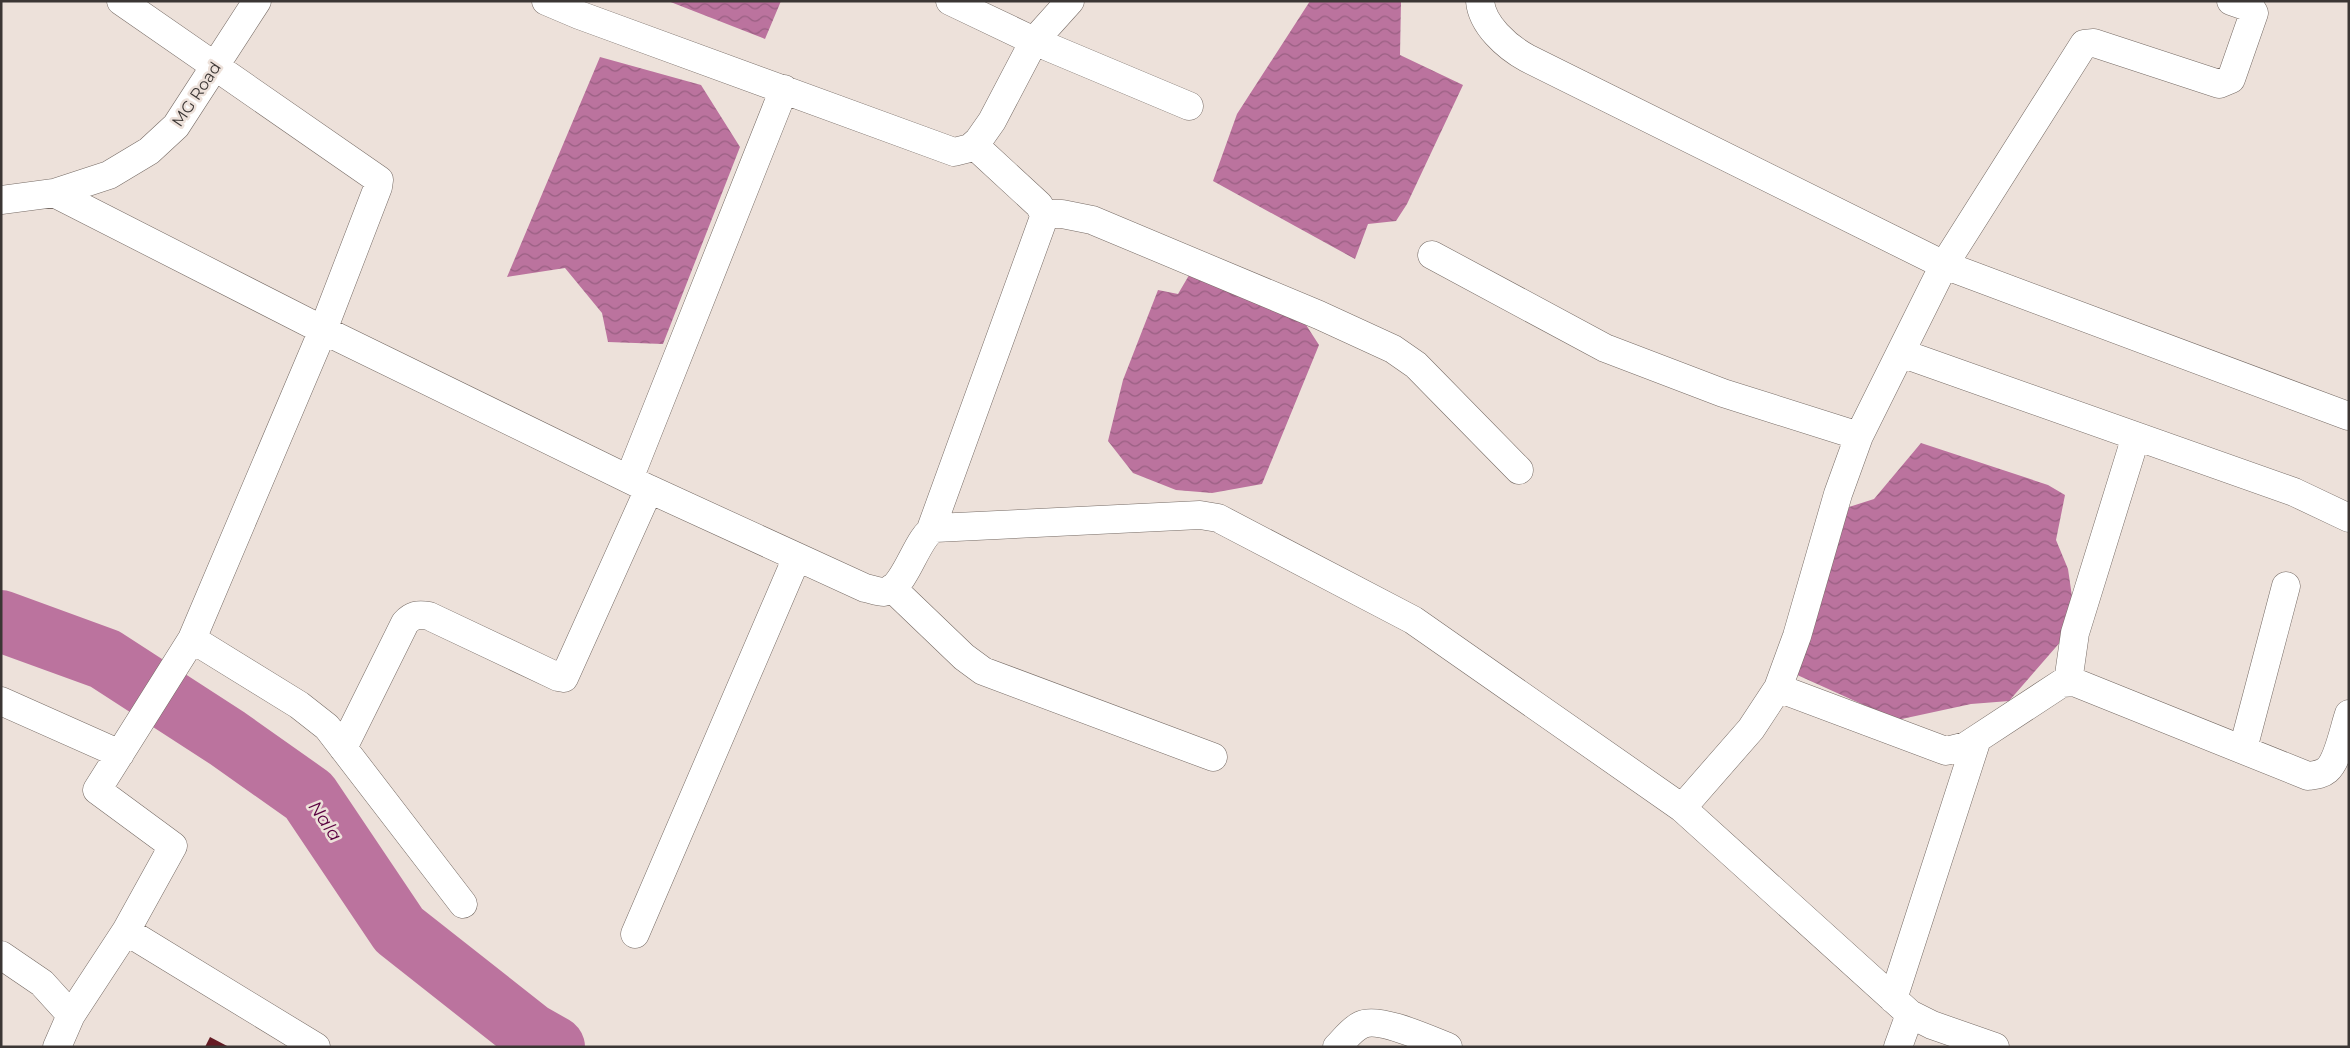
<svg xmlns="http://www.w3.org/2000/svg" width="2350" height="1048" font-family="Montserrat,sans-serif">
	<defs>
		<pattern id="water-waves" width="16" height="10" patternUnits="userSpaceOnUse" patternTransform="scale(1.25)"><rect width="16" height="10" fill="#bb739e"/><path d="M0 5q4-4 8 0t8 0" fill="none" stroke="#995f82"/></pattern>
	</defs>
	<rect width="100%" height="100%" fill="#ede1da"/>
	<!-- water -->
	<path fill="url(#water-waves)" d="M668,1h113l-16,38z
		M1310,1h91l-1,54 63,30 -56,119 -11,17 -28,3 -13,35 -142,-78 24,-67z
		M600,57l101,28 39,62 -77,197 -55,-2 -6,-29 -37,-45 -58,9z
		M1195,265l104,49 20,31 -57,139 -50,9 -36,-3 -43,-17 -25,-32 15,-61 35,-90 20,4z
		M1921,443l127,42 17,10 -9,45 12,29 8,55 -67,77 -38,3 -74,16 -102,-46 54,-167 25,-8z"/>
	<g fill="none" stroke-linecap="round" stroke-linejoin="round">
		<!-- river -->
		<path stroke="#bb739e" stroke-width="62" d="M1,621l104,38 122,79 82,58 90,134 132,104 23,13"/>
	</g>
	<!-- building -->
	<path fill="#651b24" d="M210,1037l19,10h-24z"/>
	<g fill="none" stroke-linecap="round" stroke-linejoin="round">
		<defs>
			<path id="minor" d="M121,1l258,179 -1,7 -55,143 -131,309 107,66 28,22 136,177
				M546,1l33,14 375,137 16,-4 8,-7 14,-20 42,-80 36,-40
				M950,1l84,40 155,65
				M1480,1c2,24 27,46 47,57l417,207 140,-221 10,-1 125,41 12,-5 23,-66 -3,-5 -20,-7
				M54,193l269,137 326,159 216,99c6,1 13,4 19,4 22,-3 32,-56 51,-64l265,-13 18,3 195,102 269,188 228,206 22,11 63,22
				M1,200l53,-7 55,-18 40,-24 27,-25 81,-125
				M1044,214h18l30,6 227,95 74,34 23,16 103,105
				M1432,255l173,93 118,45 136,43
				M1901,353l393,139 55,26
				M629,479l155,-390
				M931,529l112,-309 1,-6 -5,-9 -65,-60
				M892,588l72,69 19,14 230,86
				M2068,682l7,-49 61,-197
				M1778,688l168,63 20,-5 96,-63 12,-1 234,94c7,-1 13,-1 19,-6 11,-9 17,-42 22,-56
				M1,701l119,53
				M343,748l62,-125c7,-8 13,-9 24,-7l129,61 6,1 85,-189
				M2243,749l43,-163
				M1682,808l69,-79 27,-41 19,-52 41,-142 21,-58 85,-171 404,151
				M126,931l47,-85 -76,-56 95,-151
				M635,934l162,-377
				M1,955l41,28 29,32
				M1893,999l84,-260
				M57,1047l14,-32 55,-84 190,116
				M1337,1047c7,-7 15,-18 24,-22 17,-9 69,15 87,22
				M1898,1047l12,-33"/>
		</defs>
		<!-- minor casing -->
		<use href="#minor" stroke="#766b65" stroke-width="29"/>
		<!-- minor -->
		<use href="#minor" stroke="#fff" stroke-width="28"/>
	</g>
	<g text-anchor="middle" stroke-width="5" stroke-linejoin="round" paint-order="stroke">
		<!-- street labels -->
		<g font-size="16" fill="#3b3634" stroke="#ede1da">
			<text transform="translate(196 94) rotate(-56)" y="6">MG Road</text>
		</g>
		<!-- water labels -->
		<g font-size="18" font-style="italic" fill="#5a0040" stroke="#ede1da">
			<text transform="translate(325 821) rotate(56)" y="6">Nala</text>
		</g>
	</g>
	<!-- border -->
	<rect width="2350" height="1048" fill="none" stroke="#3b3634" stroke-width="5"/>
</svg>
